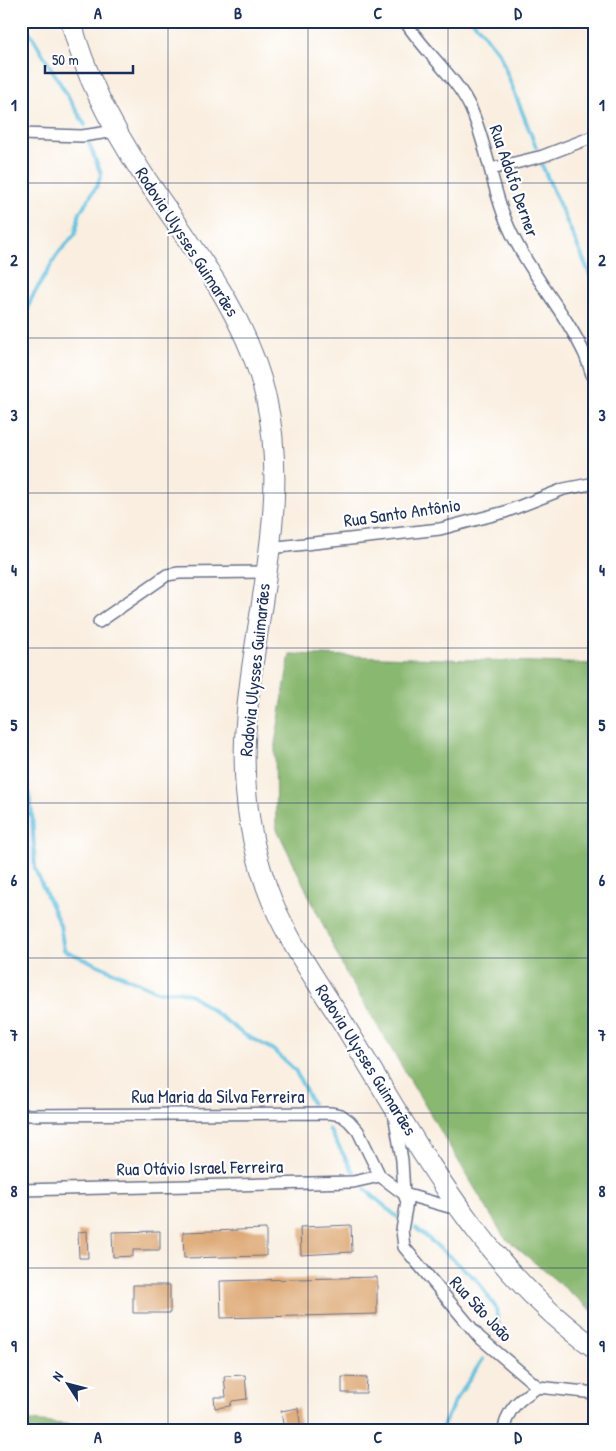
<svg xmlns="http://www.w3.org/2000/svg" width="616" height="1451" font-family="'Patrick Hand',sans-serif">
	<rect width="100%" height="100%" fill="#fff"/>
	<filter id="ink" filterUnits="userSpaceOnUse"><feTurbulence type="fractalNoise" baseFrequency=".02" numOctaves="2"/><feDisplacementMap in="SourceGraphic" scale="10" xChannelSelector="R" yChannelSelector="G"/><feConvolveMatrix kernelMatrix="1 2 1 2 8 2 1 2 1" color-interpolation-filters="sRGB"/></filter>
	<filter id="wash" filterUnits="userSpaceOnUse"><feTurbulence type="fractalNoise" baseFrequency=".0096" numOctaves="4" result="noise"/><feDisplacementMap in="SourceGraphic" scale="20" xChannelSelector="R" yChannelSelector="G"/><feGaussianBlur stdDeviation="1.12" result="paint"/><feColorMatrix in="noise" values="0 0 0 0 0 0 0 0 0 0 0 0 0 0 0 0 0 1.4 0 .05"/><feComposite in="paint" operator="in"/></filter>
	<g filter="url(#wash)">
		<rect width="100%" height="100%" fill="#f9eedf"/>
		<!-- forest -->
		<path fill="#89b870" stroke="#527467" d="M290,654l305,10v582h-8l8,53v14l-91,-76 -158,-264 -70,-146 -1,-83z
			M21,1420l102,10h-102z"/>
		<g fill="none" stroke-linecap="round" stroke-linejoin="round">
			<!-- stream -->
			<path stroke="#63c2e1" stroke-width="4" d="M23,21l62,104
				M473,21l26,32 37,94
				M542,165l53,121
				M21,331l10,-32 26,-44 18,-21 5,-22 18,-28 3,-10 -12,-31
				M21,750l11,62 3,57 25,56 4,25 95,42 20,-1 13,4 51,39 29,15 23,21 17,33
				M21,819l11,-7
				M329,1129l26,46
				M365,1189l32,28
				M416,1228l61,52 19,28 4,26
				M441,1430l14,-29 28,-42"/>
		</g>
		<g id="blocks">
			<!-- building -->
			<path fill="#dca46d" d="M351,1225l1,27 -51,3 -1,-28z
				M266,1229v27l-82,2 -1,-26z
				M87,1231l1,27h-9l-1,-26z
				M160,1231v19h-27v6l-20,1 -1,-25z
				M377,1277v37l-156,4 -1,-37z
				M133,1285h37v28h-37z
				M245,1375l2,24 -15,2 -2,5 -15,2 -1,-11h12l-2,-21z
				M342,1377l25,1 -1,15h-24z
				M298,1408l3,22h-17l-3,-19z"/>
		</g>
	</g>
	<g filter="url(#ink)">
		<use href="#blocks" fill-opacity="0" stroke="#69728b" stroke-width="1"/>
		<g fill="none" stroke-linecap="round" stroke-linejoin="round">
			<defs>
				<path id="minor" d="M405,21c19,31 51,55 66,88 19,43 22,92 45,133 20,39 51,73 69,113 4,10 7,20 10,29
					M21,134l61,2 34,-5
					M491,169l52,-13 52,-20
					M269,548l171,-19 65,-17 59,-23 31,-6
					M99,622l68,-47 12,-2 87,-1
					M21,1115l309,-2 11,2 8,6 9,10 22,45 24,18 3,8 -5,28 2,17 75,90 59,50 57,6
					M395,1119l7,41 2,34 56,16
					M21,1190l332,-8 27,-6
					M504,1430c3,-22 16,-31 34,-43"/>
				<path id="trunk" d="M71,21c14,56 42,108 73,155 47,70 103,138 122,222 26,114 -16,228 -21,342 -2,49 5,101 22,148 18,51 53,97 81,143 70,114 135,238 247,317"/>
			</defs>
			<!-- minor casing -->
			<use href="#minor" stroke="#69728b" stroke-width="14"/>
			<!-- trunk casing -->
			<use href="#trunk" stroke="#69728b" stroke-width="22"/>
			<!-- minor -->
			<use href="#minor" stroke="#fff" stroke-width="11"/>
			<!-- trunk -->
			<use href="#trunk" stroke="#fff" stroke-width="20"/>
		</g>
	</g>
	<!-- grid -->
	<path fill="none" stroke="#1b2f5e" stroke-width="1" stroke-opacity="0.55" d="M168,21v1409M308,21v1409M448,21v1409M21,183h574M21,338h574M21,493h574M21,648h574M21,803h574M21,958h574M21,1113h574M21,1268h574"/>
	<g text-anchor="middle" stroke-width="4.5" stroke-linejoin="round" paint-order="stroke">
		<!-- street labels -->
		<g font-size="18" fill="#1b2f5e" stroke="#fff">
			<text transform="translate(514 181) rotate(71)" y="6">Rua Adolfo Derner</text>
			<text transform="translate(187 242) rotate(57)" y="6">Rodovia Ulysses Guimarães</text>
			<text transform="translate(402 513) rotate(-8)" y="6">Rua Santo Antônio</text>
			<text transform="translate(255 670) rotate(-84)" y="6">Rodovia Ulysses Guimarães</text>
			<text transform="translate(366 1060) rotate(58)" y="6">Rodovia Ulysses Guimarães</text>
			<text x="218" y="1103">Rua Maria da Silva Ferreira</text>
			<text transform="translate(200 1168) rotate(-1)" y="6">Rua Otávio Israel Ferreira</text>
			<text transform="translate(481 1309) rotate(47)" y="6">Rua São João</text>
		</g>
	</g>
	<!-- margin -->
	<rect width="616" height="1451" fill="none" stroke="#fff" stroke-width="55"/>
	<!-- north arrow -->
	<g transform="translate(68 1384) rotate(306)" stroke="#ffffff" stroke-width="4" paint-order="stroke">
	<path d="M0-4L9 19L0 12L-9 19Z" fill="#1b2f5e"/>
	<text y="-8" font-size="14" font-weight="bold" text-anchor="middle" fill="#1b2f5e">N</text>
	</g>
	<!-- scale -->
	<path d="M45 65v8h88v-8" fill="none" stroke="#1b2f5e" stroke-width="2.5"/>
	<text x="52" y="65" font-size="15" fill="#1b2f5e" stroke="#ffffff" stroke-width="4" paint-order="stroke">50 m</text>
	<rect x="28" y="28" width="560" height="1396" fill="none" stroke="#1b2f5e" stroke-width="2"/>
	<g font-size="16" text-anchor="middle" font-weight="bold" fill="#1b2f5e">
		<text x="98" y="19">A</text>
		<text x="238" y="19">B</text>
		<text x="378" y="19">C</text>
		<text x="518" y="19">D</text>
		<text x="14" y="111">1</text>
		<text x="602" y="111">1</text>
		<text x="14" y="266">2</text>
		<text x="602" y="266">2</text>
		<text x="14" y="421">3</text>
		<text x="602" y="421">3</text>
		<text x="14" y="576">4</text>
		<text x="602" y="576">4</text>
		<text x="14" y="731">5</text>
		<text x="602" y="731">5</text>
		<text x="14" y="886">6</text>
		<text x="602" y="886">6</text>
		<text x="14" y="1041">7</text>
		<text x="602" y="1041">7</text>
		<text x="14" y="1197">8</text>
		<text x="602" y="1197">8</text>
		<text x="14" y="1352">9</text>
		<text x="602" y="1352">9</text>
		<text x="98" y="1443">A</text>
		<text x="238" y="1443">B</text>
		<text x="378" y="1443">C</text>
		<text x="518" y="1443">D</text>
	</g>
</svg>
